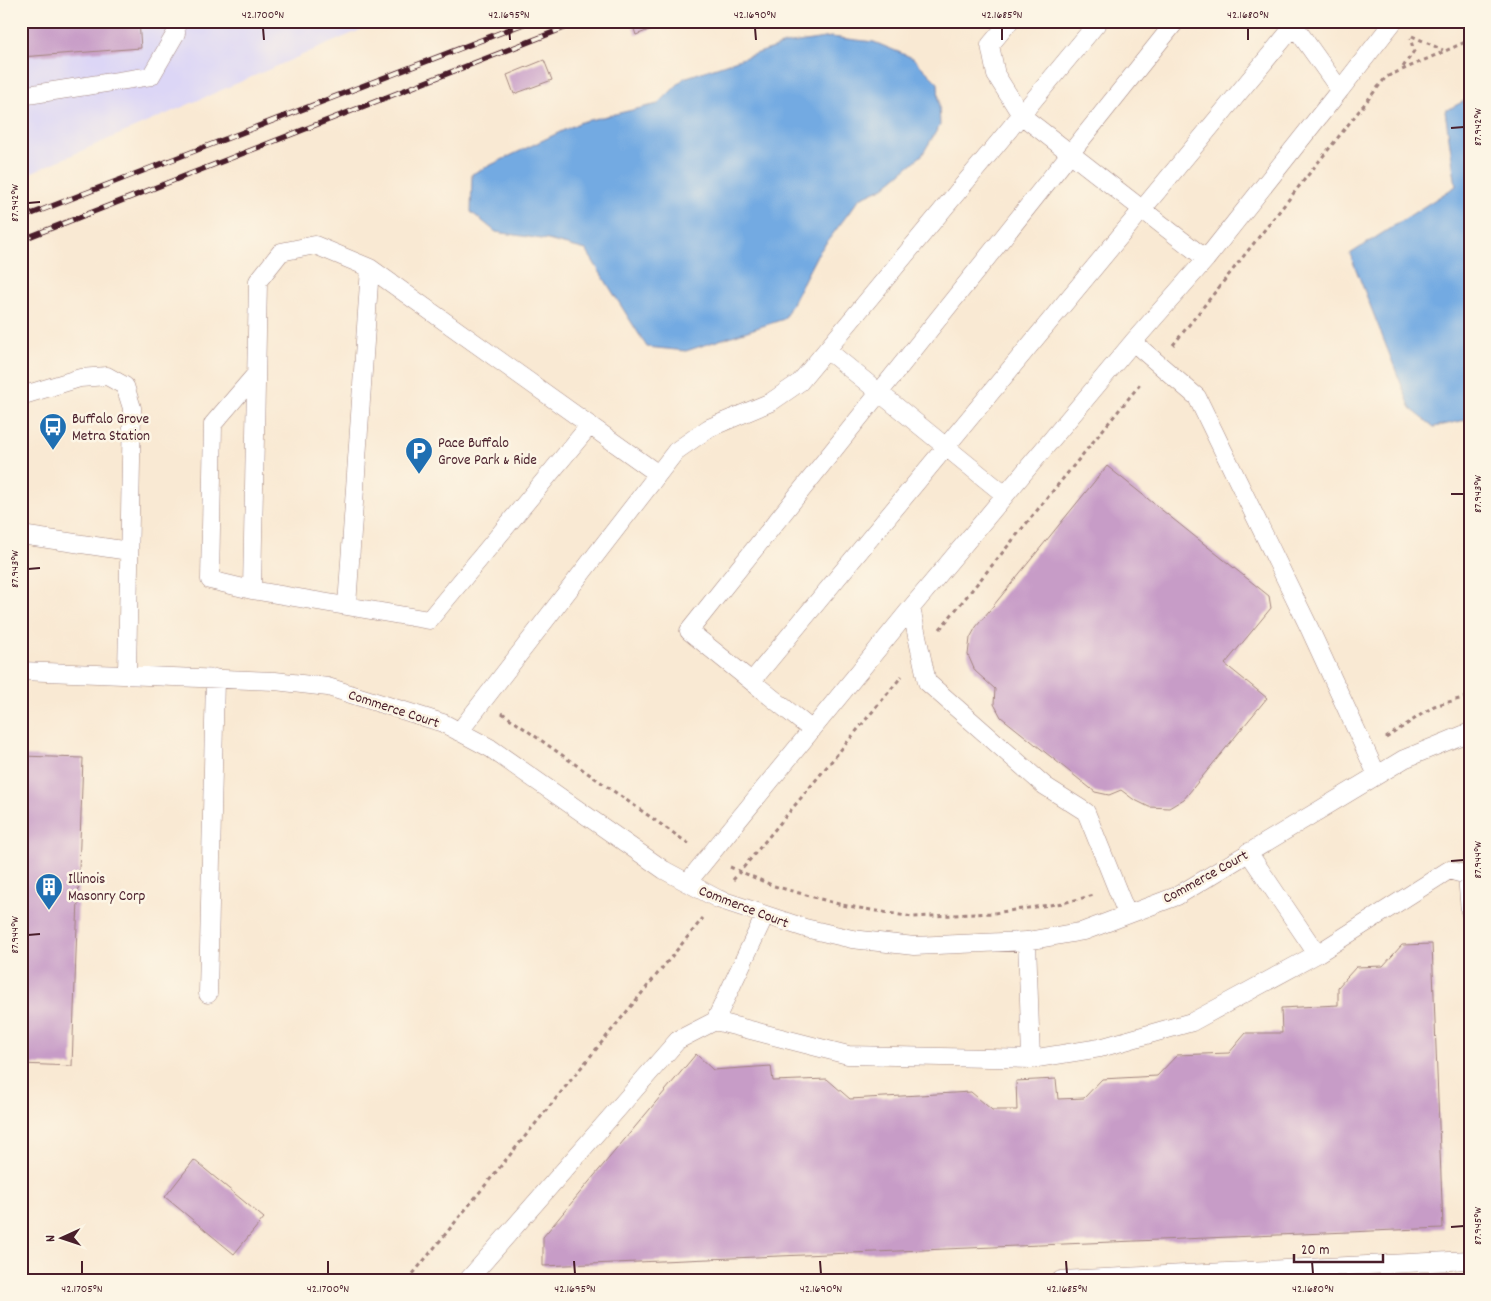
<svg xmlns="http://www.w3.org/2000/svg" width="1491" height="1301" font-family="Dekko,sans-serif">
	<rect width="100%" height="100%" fill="#fcf5e5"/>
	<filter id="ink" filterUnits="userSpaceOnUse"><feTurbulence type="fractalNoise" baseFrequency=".02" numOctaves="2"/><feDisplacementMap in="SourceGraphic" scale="10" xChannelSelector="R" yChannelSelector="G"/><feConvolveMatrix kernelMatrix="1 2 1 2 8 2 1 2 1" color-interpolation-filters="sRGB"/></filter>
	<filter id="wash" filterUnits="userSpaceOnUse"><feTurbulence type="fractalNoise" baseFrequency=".0096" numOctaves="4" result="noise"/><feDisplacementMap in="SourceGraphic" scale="20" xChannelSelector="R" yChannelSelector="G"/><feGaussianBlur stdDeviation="1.12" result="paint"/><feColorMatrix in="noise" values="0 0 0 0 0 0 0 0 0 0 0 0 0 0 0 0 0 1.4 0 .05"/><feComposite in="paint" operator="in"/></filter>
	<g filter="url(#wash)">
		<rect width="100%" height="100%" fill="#f9e9d3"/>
		<!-- built -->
		<path fill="#dcd6f6" d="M21,21h360l-360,156z"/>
		<!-- water -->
		<path fill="#73aae2" stroke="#5e6486" d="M831,37l43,5 39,16 25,25 2,42 -18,30 -38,32 -24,11 -43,57 -33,64 -98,32 -39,-4 -61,-97 -38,-10 -52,-8 -25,-20 1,-38 109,-52 77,-18 26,-26 101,-34z
			M1470,98v321l-36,8 -23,-18 -61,-155 106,-68 -11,-75z"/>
		<g id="blocks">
			<!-- building -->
			<path fill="#c79cc7" d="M21,21h118l2,27 -120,9z
				M644,21h13l2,5 -23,9 -3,-9z
				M544,60l8,20 -38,14 -7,-19z
				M1107,466l162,130 2,12 -46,56 42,34 -83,101 -15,9 -20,-1 -16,-8 -12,-9 -12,5 -14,-3 -94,-75 -7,-13 1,-15 -20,-18 -7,-16 2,-17 6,-11z
				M21,756l62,2 -11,308 -51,-2z
				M1432,944l11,284 -900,38v-29l153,-183 17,16 58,-4 2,15 54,-2 23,20 121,-7 21,18h25l-1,-29 40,-2 2,20 26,-1 18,-19 55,-3 20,-21 52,-2 17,-20h36l-1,-25 57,-3v-18l18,-20 27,-1 19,-21z
				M194,1160l70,58 -30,36 -69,-57z"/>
		</g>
	</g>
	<g filter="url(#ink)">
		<use href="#blocks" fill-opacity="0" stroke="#a2847f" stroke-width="1"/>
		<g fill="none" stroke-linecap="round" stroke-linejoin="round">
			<defs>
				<path id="service" d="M1010,21l-20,24 6,30 25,40 185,144 -73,83 64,55 110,226 70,152
					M1340,90l54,-69
					M21,96l130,-20 25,-43 -1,-12
					M1206,259l134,-169 -49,-69
					M827,350l178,145
					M21,396l59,-18 27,-2 18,10 7,22 -5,266
					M590,425l-161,195 -177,-30 6,-309 23,-29 34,-7 55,23 288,206
					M21,535l108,16
					M252,590l-42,-10 3,-156 43,-50
					M347,606l23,-338
					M911,608l16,74 118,104 41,26 41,102
					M21,671l254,10 53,6 115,36 47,25 174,122 54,29 87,29 47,11 62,7 113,-5 57,-10 93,-35 227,-137 66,-27
					M752,681l542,-655
					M812,730l-123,-99 487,-610
					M459,732l217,-281 33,-23 62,-26 29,-20 299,-361
					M687,883l224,-275 222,-266
					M765,915l-50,106 133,34 183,4 69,-11 92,-26 125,-68 -69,-102
					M1027,941l4,118
					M1317,954l132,-84 18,5 3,37
					M208,994l7,-316
					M468,1280l210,-240 37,-19
					M1061,1280l409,-20"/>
			</defs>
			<!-- service casing -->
			<use href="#service" stroke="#a2847f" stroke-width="19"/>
			<!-- path -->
			<path stroke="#a2847f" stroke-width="3" stroke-dasharray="4 4" stroke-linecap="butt" d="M1412,36l31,14
				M1403,67l11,-16 -4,-13
				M1173,345l213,-268 84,-37
				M940,629l202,-247
				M502,713l187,131
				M1386,738l48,-32 36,-10
				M730,867l44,19 68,19 70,12 82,-4 69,-10 31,-8
				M733,880l169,-204
				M408,1280l295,-362"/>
			<!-- service -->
			<use href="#service" stroke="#fff" stroke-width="18"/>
			<defs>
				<path id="rail" d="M21,218l510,-197
					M21,240l561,-219"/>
			</defs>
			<!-- rail casing -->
			<use href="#rail" stroke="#4a1f2b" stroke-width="5.5"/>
			<!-- rail -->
			<use href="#rail" stroke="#fcf5e5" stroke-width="4" stroke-dasharray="11" stroke-linecap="butt"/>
		</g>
	</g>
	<!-- ticks -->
	<path fill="none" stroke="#4a1f2b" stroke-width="2" d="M263,28l1,12M509,28l1,12M755,28l1,12M1002,28v12M1248,28v12M1451,128l13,-1M28,203l12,-1M1451,494h13M28,569l12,-1M1451,861l13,-1M28,935l12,-1M1451,1227l13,-1M82,1261v13M328,1261v13M574,1261l1,13M820,1261l1,13M1066,1261l1,13M1312,1261l1,13"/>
	<!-- icons -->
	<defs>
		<symbol id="bus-pin" viewBox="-11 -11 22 30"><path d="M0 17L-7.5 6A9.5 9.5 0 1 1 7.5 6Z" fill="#1f6fb2" stroke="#fcf5e5"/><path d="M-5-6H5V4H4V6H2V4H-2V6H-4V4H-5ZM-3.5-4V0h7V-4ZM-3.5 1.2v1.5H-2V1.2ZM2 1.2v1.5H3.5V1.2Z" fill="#fff"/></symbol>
		<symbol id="parking-pin" viewBox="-11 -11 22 30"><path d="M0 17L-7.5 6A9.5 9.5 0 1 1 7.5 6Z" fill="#1f6fb2" stroke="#fcf5e5"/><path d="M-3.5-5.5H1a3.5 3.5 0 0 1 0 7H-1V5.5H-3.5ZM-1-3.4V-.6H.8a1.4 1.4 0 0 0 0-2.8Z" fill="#fff"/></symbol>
		<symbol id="building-pin" viewBox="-11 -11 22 30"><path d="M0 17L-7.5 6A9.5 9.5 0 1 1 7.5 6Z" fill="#1f6fb2" stroke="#fcf5e5"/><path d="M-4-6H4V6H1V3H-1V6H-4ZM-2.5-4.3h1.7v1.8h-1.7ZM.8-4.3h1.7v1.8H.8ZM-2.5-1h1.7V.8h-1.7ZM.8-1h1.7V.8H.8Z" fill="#fff"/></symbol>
	</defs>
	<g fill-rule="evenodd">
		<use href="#bus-pin" x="37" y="411" width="32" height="43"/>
		<use href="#parking-pin" x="403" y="435" width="32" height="43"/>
		<use href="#building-pin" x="33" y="871" width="32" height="43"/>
	</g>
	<g text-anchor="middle" stroke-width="5" stroke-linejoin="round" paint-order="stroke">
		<!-- poi labels -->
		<g font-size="15" fill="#4a1f2b" stroke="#fcf5e5" text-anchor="start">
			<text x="72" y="423">Buffalo Grove<tspan x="72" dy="17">Metra Station</tspan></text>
			<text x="438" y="447">Pace Buffalo<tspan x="438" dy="17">Grove Park &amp; Ride</tspan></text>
			<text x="68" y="883">Illinois<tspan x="68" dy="17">Masonry Corp</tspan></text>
		</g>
		<!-- street labels -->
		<g font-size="15" fill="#4a1f2b" stroke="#fcf5e5">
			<text transform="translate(394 708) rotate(18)" y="5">Commerce Court</text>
			<text transform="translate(1205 876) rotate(-29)" y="5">Commerce Court</text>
			<text transform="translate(744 906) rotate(21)" y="5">Commerce Court</text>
		</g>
	</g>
	<!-- margin -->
	<rect width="1491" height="1301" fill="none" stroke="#fcf5e5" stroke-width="55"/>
	<!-- north arrow -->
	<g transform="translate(62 1238) rotate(267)" stroke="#fcf5e5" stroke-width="4" paint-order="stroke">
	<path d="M0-4L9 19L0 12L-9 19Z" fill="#4a1f2b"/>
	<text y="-8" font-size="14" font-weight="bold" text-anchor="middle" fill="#4a1f2b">N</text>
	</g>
	<!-- scale -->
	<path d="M1294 1254v8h89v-8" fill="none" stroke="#4a1f2b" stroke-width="2.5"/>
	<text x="1301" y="1254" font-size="15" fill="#4a1f2b" stroke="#fcf5e5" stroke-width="4" paint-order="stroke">20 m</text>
	<rect x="28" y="28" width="1436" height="1246" fill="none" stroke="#4a1f2b" stroke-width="2"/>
	<g font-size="12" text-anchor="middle" fill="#4a1f2b">
		<text x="263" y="18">42.1700°N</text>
		<text x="509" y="18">42.1695°N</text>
		<text x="755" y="18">42.1690°N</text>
		<text x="1002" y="18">42.1685°N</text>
		<text x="1248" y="18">42.1680°N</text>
		<text transform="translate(1477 127) rotate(-90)" y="4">87.942°W</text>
		<text transform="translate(14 203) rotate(-90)" y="4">87.942°W</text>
		<text transform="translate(1477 494) rotate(-90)" y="4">87.943°W</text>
		<text transform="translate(14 569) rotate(-90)" y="4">87.943°W</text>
		<text transform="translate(1477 860) rotate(-90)" y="4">87.944°W</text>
		<text transform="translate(14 935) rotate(-90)" y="4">87.944°W</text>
		<text transform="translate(1477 1226) rotate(-90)" y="4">87.945°W</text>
		<text x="82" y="1292">42.1705°N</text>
		<text x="328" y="1292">42.1700°N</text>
		<text x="575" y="1292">42.1695°N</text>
		<text x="821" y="1292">42.1690°N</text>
		<text x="1067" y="1292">42.1685°N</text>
		<text x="1313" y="1292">42.1680°N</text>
	</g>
</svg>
